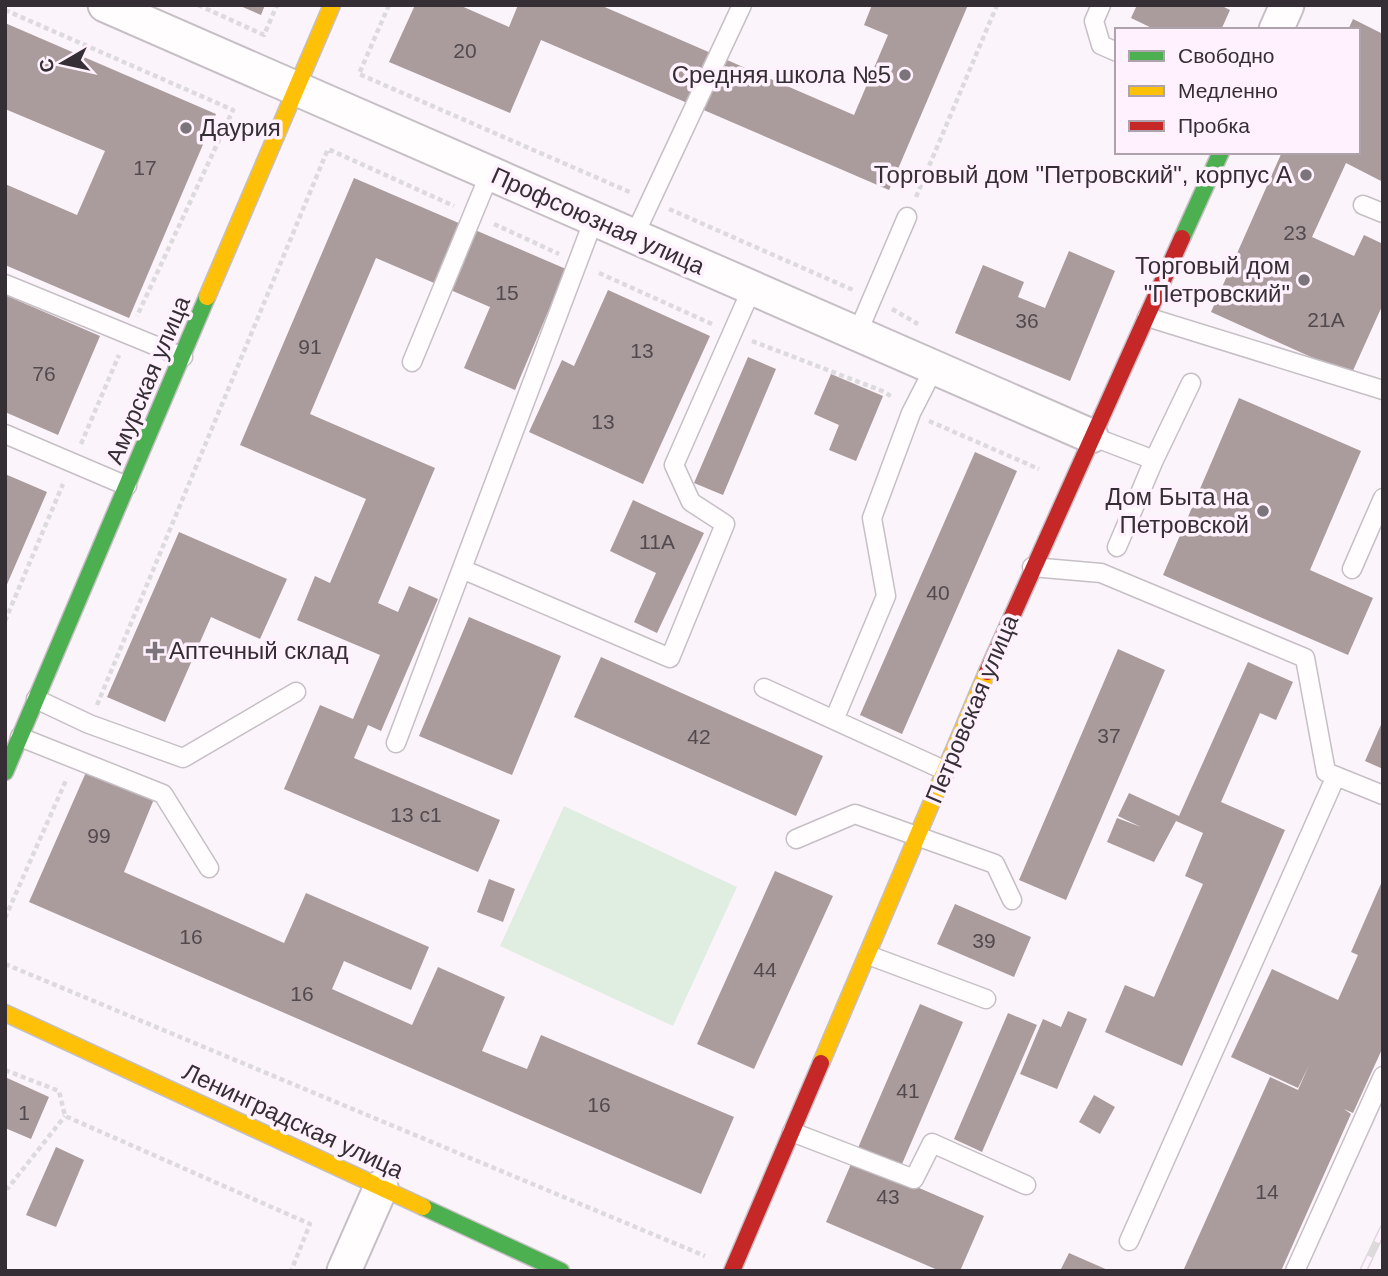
<svg xmlns="http://www.w3.org/2000/svg" width="1388" height="1276" font-family="Arial,sans-serif">
	<rect width="100%" height="100%" fill="#fcf4fb"/>
	<!-- green -->
	<path fill="#dfeee1" d="M564,806l173,81 -64,139 -173,-80z"/>
	<!-- building -->
	<path fill="#aa9b9c" d="M238,5h27l-4,10z
		M415,5h44l50,22 9,-22h82l254,110 34,-80 -24,-10 8,-20h96l-79,185 -348,-150 -31,73 -121,-51z
		M1137,5h83l10,5 -9,20h-65l-25,-12z
		M1353,19l30,15v148l-37,-19 -34,74 42,19 10,-21 19,9v60l-32,71 -140,-63 71,-160h76v-122h-10z
		M5,23l211,91 -87,204 -124,-53v-81l72,31 28,-64 -100,-42z
		M354,178l212,91 -51,121 -51,-22 26,-61 -114,-49 -66,156 125,54 -57,135 20,9 11,-26 29,13 -57,132 -13,-6 -14,33 146,62 -22,52 -194,-83 36,-84 33,14 27,-64 -83,-35 18,-44 15,7 36,-84 -126,-54z
		M1069,251l46,20 -45,110 -115,-48 28,-68 41,17 -6,15 27,11z
		M608,290l102,46 -67,148 -114,-52 33,-72 12,6z
		M5,295l95,41 -42,99 -53,-23z
		M748,357l28,12 -53,126 -29,-12z
		M831,374l52,22 -27,65 -27,-11 10,-25 -25,-11z
		M1239,398l122,53 -51,119 63,28 -25,57 -185,-80z
		M975,452l42,19 -115,263 -42,-19z
		M5,474l42,18 -42,97z
		M633,500l71,33 -47,100 -23,-11 22,-49 -46,-22z
		M179,532l108,47 -27,60 -49,-22 -46,105 -58,-25z
		M469,617l92,39 -49,119 -93,-39z
		M1118,649l47,21 -99,230 -47,-20z
		M601,657l222,99 -27,60 -222,-99z
		M1248,662l45,20 -17,38 -16,-7 -39,89 64,28 -103,236 -77,-34 20,-47 29,12 49,-113 -18,-8 18,-43 -27,-12 -22,41 -47,-20 10,-24 24,9 -23,-11 11,-23 50,23z
		M1383,720v49l-18,-8z
		M87,770l67,29 -30,73 160,71 22,-50 123,54 -18,43 -67,-29 -12,28 80,36 26,-58 67,30 -23,54 45,18 14,-34 193,82 -33,77 -672,-292z
		M775,871l58,25 -79,173 -57,-25z
		M489,879l26,10 -12,33 -26,-10z
		M1383,879v168l-30,66 -9,-4 7,5 -70,157h-98l87,-194 28,13 11,-25 -11,23 -67,-31 41,-88 66,31 20,-45 -7,-3z
		M955,904l76,33 -17,40 -77,-33z
		M920,1004l43,18 -67,156 88,38 -24,55h-20l-114,-49z
		M1068,1011l19,8 -30,70 -37,-15 23,-55 18,8z
		M1008,1013l29,12 -55,127 -28,-13z
		M5,1077l44,20 -18,42 -26,-11z
		M1094,1095l21,12 -15,27 -21,-12z
		M56,1147l28,13 -28,67 -30,-12z
		M1069,1253l41,18h-50z"/>
	<g fill="none" stroke-linecap="round" stroke-linejoin="round">
		<defs>
			<path id="lane" d="M1101,5l-7,16 7,24 16,7
				M1363,205l20,8
				M634,236l108,-231
				M5,284l178,73
				M1147,317l236,73
				M857,334l50,-117
				M412,362l78,-189
				M5,434l122,52
				M1091,436l63,24 -37,87
				M1154,460l37,-77
				M1032,567l69,6 204,85 21,114 57,23
				M462,569l208,89 55,-134 -34,-22 -17,-37 78,-177
				M1352,569l31,-71
				M764,688l182,83
				M36,699l53,25 94,34 113,-66
				M834,720l52,-124 -14,-78 39,-105 23,-45
				M20,737l143,57 46,74
				M396,743l198,-524
				M796,839l59,-25 140,50 17,36
				M868,955l118,44
				M792,1132l122,47 18,-36 94,42
				M1129,1241l207,-465
				M1295,1271l88,-195"/>
			<path id="street" d="M105,5l986,431
				M1276,30l11,-25
				M344,1271l37,-84"/>
			<path id="fast" d="M1182,238l39,-86
				M5,772l202,-475
				M423,1207l138,64"/>
			<path id="slow" d="M207,297l125,-292
				M5,1013l418,194
				M821,1063l166,-391"/>
			<path id="jam" d="M987,672l195,-434
				M732,1271l89,-208"/>
		</defs>
		<!-- lane casing -->
		<use href="#lane" stroke="#c6bfc5" stroke-width="21"/>
		<!-- street casing -->
		<use href="#street" stroke="#c6bfc5" stroke-width="37"/>
		<!-- fast casing -->
		<use href="#fast" stroke="#c6bfc5" stroke-width="19"/>
		<!-- slow casing -->
		<use href="#slow" stroke="#c6bfc5" stroke-width="19"/>
		<!-- jam casing -->
		<use href="#jam" stroke="#c6bfc5" stroke-width="19"/>
		<!-- path -->
		<path stroke="#dddadd" stroke-width="4.5" stroke-dasharray="5 3.5" stroke-linecap="butt" d="M198,5l66,30 13,-30
			M389,5l-30,69 273,119
			M5,10l228,100 -96,206
			M916,197l81,-192
			M669,209l184,81
			M494,224l65,30
			M599,273l113,51
			M892,309l26,15
			M752,341l133,51 8,6
			M929,421l110,48
			M81,444l38,-89
			M5,621l58,-137
			M97,705l231,-556 126,57
			M5,918l62,-140
			M5,964l700,292
			M5,1070l54,21 6,25 245,108 -19,47
			M5,1187l3,1 57,-72"/>
		<!-- lane -->
		<use href="#lane" stroke="#fffdfe" stroke-width="18"/>
		<!-- street -->
		<use href="#street" stroke="#fffdfe" stroke-width="33"/>
		<!-- fast -->
		<use href="#fast" stroke="#4caf50" stroke-width="16"/>
		<!-- slow -->
		<use href="#slow" stroke="#ffc107" stroke-width="16"/>
		<!-- jam -->
		<use href="#jam" stroke="#c62828" stroke-width="16"/>
		<defs>
			<path id="rail" d="M1363,1271l20,-42"/>
		</defs>
		<!-- rail casing -->
		<use href="#rail" stroke="#dddadc" stroke-width="8"/>
		<!-- rail -->
		<use href="#rail" stroke="#fff1fd" stroke-width="5" stroke-dasharray="16" stroke-linecap="butt"/>
	</g>
	<!-- markers -->
	<g fill="#7b747a" stroke="#fff1fd" stroke-width="2.5">
		<circle cx="905" cy="75" r="7"/>
		<circle cx="186" cy="128" r="7"/>
		<circle cx="1306" cy="175" r="7"/>
		<circle cx="1304" cy="280" r="7"/>
		<circle cx="1263" cy="511" r="7"/>
		<path d="M151.5 640.5h7v7h7v7h-7v7h-7v-7h-7v-7h7z"/>
	</g>
	<g text-anchor="middle" stroke-width="7" stroke-linejoin="round" paint-order="stroke">
		<!-- number labels -->
		<g font-size="21" fill="#524a4f">
			<text x="465" y="58">20</text>
			<text x="145" y="175">17</text>
			<text x="1295" y="240">23</text>
			<text x="507" y="300">15</text>
			<text x="1326" y="327">21А</text>
			<text x="1027" y="328">36</text>
			<text x="310" y="354">91</text>
			<text x="642" y="358">13</text>
			<text x="44" y="381">76</text>
			<text x="603" y="429">13</text>
			<text x="657" y="549">11А</text>
			<text x="938" y="600">40</text>
			<text x="1109" y="743">37</text>
			<text x="699" y="744">42</text>
			<text x="416" y="822">13 с1</text>
			<text x="99" y="843">99</text>
			<text x="191" y="944">16</text>
			<text x="984" y="948">39</text>
			<text x="765" y="977">44</text>
			<text x="302" y="1001">16</text>
			<text x="908" y="1098">41</text>
			<text x="599" y="1112">16</text>
			<text x="24" y="1120">1</text>
			<text x="1267" y="1199">14</text>
			<text x="888" y="1204">43</text>
		</g>
		<!-- poi labels -->
		<g font-size="24" fill="#352f35" stroke="#fff1fd" text-anchor="end">
			<text x="891" y="83">Средняя школа №5</text>
			<text x="200" y="136" text-anchor="start">Даурия</text>
			<text x="1292" y="183">Торговый дом "Петровский", корпус А</text>
			<text x="1290" y="274">Торговый дом<tspan x="1290" dy="28">"Петровский"</tspan></text>
			<text x="1249" y="505">Дом Быта на<tspan x="1249" dy="28">Петровской</tspan></text>
			<text x="169" y="659" text-anchor="start">Аптечный склад</text>
		</g>
		<!-- street labels -->
		<g font-size="24" fill="#352f35" stroke="#fff1fd">
			<text transform="translate(598 221) rotate(24)" y="8">Профсоюзная улица</text>
			<text transform="translate(148 380) rotate(-67)" y="8">Амурская улица</text>
			<text transform="translate(972 709) rotate(-67)" y="8">Петровская улица</text>
			<text transform="translate(293 1121) rotate(25)" y="8">Ленинградская улица</text>
		</g>
	</g>
	<!-- border -->
	<rect width="1388" height="1276" fill="none" stroke="#352f35" stroke-width="14"/>
	<!-- legend -->
	<rect x="1115" y="28" width="245" height="126" fill="#fff1fd" stroke="#aea3ad" stroke-width="2"/>
	<rect x="1129" y="51" width="35" height="10" fill="#4caf50" stroke="#aea3ad" stroke-width="2"/>
	<text x="1178" y="63" font-size="21" fill="#352f35">Свободно</text>
	<rect x="1129" y="86" width="35" height="10" fill="#ffc107" stroke="#aea3ad" stroke-width="2"/>
	<text x="1178" y="98" font-size="21" fill="#352f35">Медленно</text>
	<rect x="1129" y="121" width="35" height="10" fill="#c62828" stroke="#aea3ad" stroke-width="2"/>
	<text x="1178" y="133" font-size="21" fill="#352f35">Пробка</text>
	<!-- north arrow -->
	<g transform="translate(63 63) rotate(261)" stroke="#fff1fd" stroke-width="5" paint-order="stroke">
	<path d="M0-5L12 26L0 18L-12 26Z" fill="#352f35"/>
	<text y="-10" font-size="19" font-weight="bold" text-anchor="middle" fill="#352f35">С</text>
	</g>
</svg>
